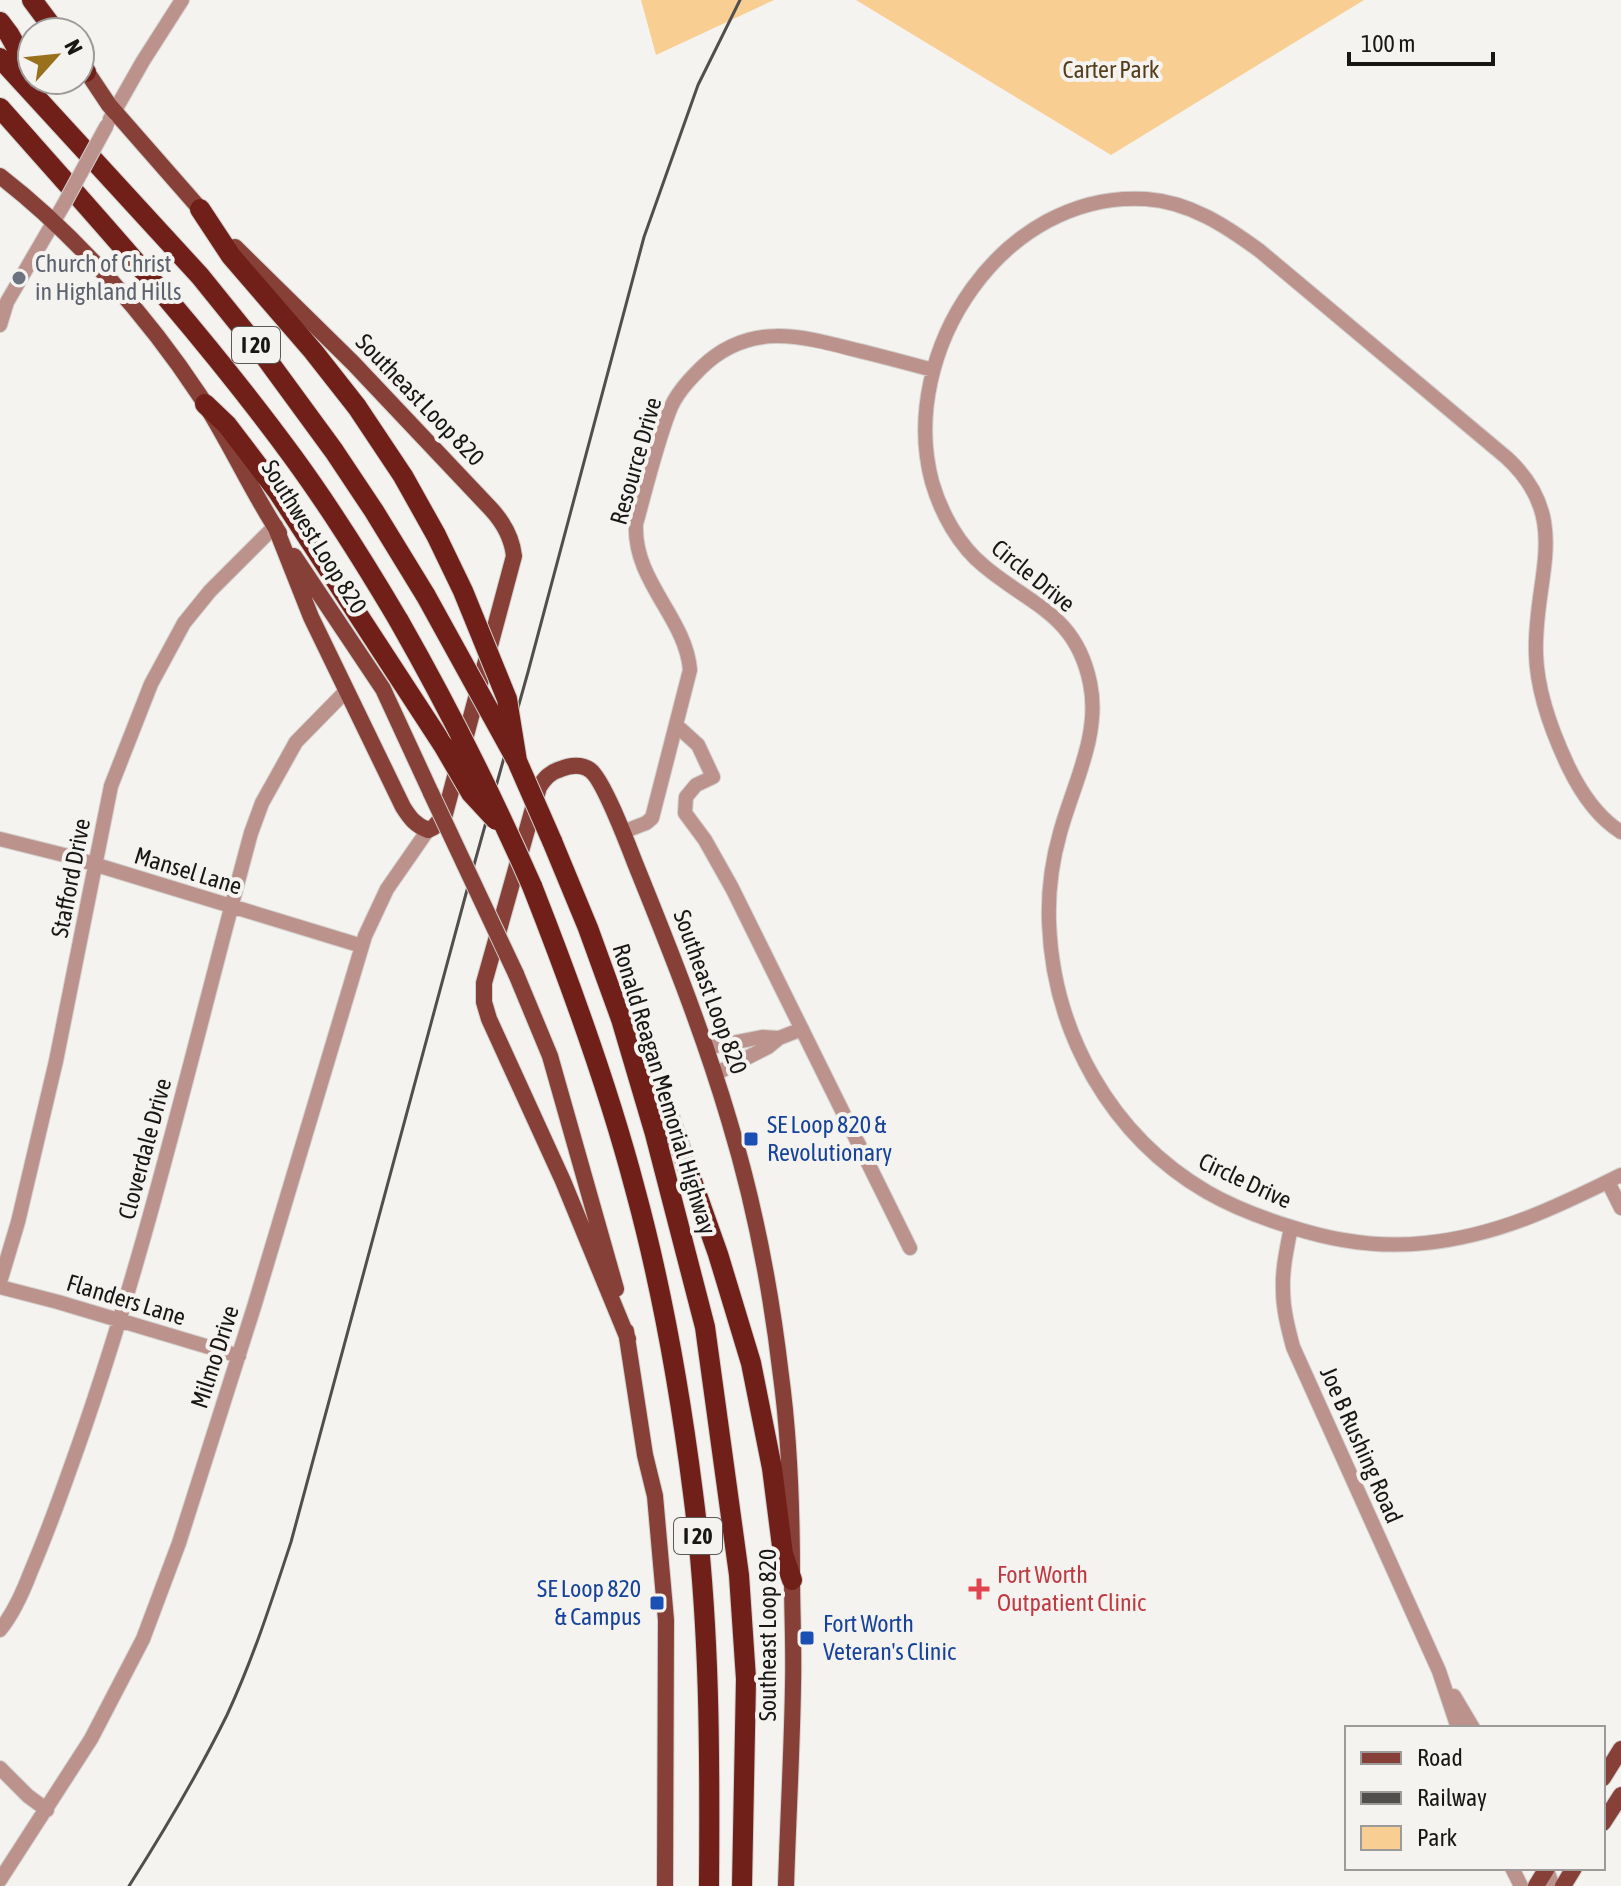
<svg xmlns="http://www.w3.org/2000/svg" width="1621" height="1886" font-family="'Asap Condensed',sans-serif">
	<rect width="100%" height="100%" fill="#f5f3f0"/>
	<!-- green -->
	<path fill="#f9ce93" d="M641,0h133l-118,55z
		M856,0h508l-253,155z"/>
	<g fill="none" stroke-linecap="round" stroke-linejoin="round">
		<defs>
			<path id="minor" d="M110,119l33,-58 39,-61
				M0,325l7,-23 57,-98
				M676,725l22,20 15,32 -17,8 -10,12 -1,16 20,27 27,48 178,360
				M623,832l23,-9 6,-5 38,-148c-4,-52 -57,-89 -54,-146 10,-36 20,-78 33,-112 6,-17 19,-31 32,-44 47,-46 98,-33 155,-18 25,6 51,13 77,20
				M1621,832c-24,-15 -41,-41 -53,-66 -16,-34 -31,-73 -32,-112 -3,-76 38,-134 -29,-196l-247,-207c-34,-25 -70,-49 -114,-52 -143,-9 -249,153 -214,283 9,31 27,64 52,84 46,39 92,48 106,117 11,51 -17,102 -30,150 -8,28 -12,60 -11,89 4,111 62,214 158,270 26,15 55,26 84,35 43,14 88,21 134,16 72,-7 132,-36 196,-68
				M0,839l64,16 298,91
				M706,1048l56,-11 17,1
				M715,1074l53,-27 11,-9 23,-9
				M1608,1182l13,26
				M1291,1227c-4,21 -9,42 -8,63 0,19 5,38 10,57l146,324 19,57
				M0,1282l18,-60 38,-161 55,-275 40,-102 33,-61 26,-32 65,-65
				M0,1287l58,15 181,54
				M0,1630c14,-17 23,-38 31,-59 14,-33 27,-68 39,-102 75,-207 123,-423 181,-636l11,-30 34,-61 50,-51
				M1454,1696l19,32
				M0,1768l28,28 19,14
				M1512,1868l9,18
				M1546,1868l7,18
				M0,1880l91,-141 52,-100 36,-96 75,-236 111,-371 22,-47 41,-59"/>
			<path id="major" d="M81,63l28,42 99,113
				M0,176c75,58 148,141 200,220 29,44 50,93 79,137
				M235,247l118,116 138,146c12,13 21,29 23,47l-69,258 -11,13 -6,3c-13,-5 -18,-12 -25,-23l-92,-190 -36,-91
				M294,556l89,133 48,104
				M516,974l34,82 66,233
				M626,1331l19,124 10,41 11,124 -1,266
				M628,1339l-65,-158 -74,-162 -5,-17v-19l55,-196c6,-9 11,-15 22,-18 9,-4 21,-5 29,1 13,9 38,75 45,93 34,84 68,169 94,257 25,82 42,170 52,256 9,66 11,133 11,200 0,36 2,73 1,109 -1,67 -5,134 -7,201
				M1603,1778l18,-29
				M1603,1823l18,-28
				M1536,1886l11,-18
				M1563,1886l11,-18"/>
			<path id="highway" d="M32,0l24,32
				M0,22l9,12 23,41
				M0,58l200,218 63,78 71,97 40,60 52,85
				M80,64l6,8
				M0,108c101,114 203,226 293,349 38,52 73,108 106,164
				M200,209l31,47 82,95 44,56
				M205,404l22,21 51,67 165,253
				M552,841l36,87 33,91 34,115 50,193 34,248 7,104 -4,207
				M532,886c39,99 76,200 103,303 27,99 45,202 58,304 17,130 17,262 16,393
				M628,1027l18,24 72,203 33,109 21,105 11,86 9,26"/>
		</defs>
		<!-- minor casing -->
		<use href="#minor" stroke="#d2d0cd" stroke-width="16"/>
		<!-- major casing -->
		<use href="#major" stroke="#d2d0cd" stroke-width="18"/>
		<!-- highway casing -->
		<use href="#highway" stroke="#d2d0cd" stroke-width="22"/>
		<!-- minor -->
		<use href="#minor" stroke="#bc928c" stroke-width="14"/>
		<!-- major -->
		<use href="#major" stroke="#864038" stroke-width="16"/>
		<!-- highway -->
		<use href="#highway" stroke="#712019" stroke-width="20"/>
		<!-- rail -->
		<path stroke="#504f4e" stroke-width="3" d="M129,1886c35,-55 69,-112 98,-171 26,-56 45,-115 64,-173l176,-652 61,-218 116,-435 54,-152 42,-85"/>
		<defs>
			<path id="minor-bridge" d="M64,204l43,-79"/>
			<path id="major-bridge" d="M431,793l85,181"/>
			<path id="highway-bridge" d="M357,407l46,69 33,59 27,56 44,108 10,62
				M426,596l91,165 35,80
				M399,621c49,86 93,174 133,265
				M443,745l28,48 25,27"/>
		</defs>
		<!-- minor-bridge casing -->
		<use href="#minor-bridge" stroke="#d2d0cd" stroke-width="16" stroke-linecap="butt"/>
		<!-- major-bridge casing -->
		<use href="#major-bridge" stroke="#d2d0cd" stroke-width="18" stroke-linecap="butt"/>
		<!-- highway-bridge casing -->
		<use href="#highway-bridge" stroke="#d2d0cd" stroke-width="22" stroke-linecap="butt"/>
		<!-- minor-bridge -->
		<use href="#minor-bridge" stroke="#bc928c" stroke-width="14"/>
		<!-- major-bridge -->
		<use href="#major-bridge" stroke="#864038" stroke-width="16"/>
		<!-- highway-bridge -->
		<use href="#highway-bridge" stroke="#712019" stroke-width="20"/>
	</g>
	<!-- markers -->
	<circle fill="#6b7280" stroke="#f5f3f0" stroke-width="3" cx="19" cy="278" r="8"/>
	<g fill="#1a4fb4" stroke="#f5f3f0" stroke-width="3">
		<rect x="743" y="1131" width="16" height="16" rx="4"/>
		<rect x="649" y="1595" width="16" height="16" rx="4"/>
		<rect x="799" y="1630" width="16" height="16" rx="4"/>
	</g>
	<path fill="#e0444e" stroke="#f5f3f0" stroke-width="3" d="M975 1577h8v8h8v8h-8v8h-8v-8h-8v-8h8z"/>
	<g text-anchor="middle" stroke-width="8" stroke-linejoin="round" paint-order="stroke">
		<!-- shield labels -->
		<g fill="#f5f3f0" stroke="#5a5957" stroke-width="2">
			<rect x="232" y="327" width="48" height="36" rx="6"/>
			<rect x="674" y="1518" width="48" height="36" rx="6"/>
		</g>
		<g font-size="22" font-weight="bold" fill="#181716">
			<text x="256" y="353">I 20</text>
			<text x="698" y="1544">I 20</text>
		</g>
		<!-- park labels -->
		<g font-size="24" fill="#553e1c" stroke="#f5f3f0">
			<text x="1111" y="78">Carter Park</text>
		</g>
		<!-- worship labels -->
		<g font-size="24" fill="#5b616d" stroke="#f5f3f0" text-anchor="start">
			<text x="35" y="272">Church of Christ<tspan x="35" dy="28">in Highland Hills</tspan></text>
		</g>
		<!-- street labels -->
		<g font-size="24" fill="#181716" stroke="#f5f3f0">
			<text transform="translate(420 400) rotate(46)" y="8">Southeast Loop 820</text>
			<text transform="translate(636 461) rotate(-74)" y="8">Resource Drive</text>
			<text transform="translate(314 537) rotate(58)" y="8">Southwest Loop 820</text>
			<text transform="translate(1033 576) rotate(39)" y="8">Circle Drive</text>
			<text transform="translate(188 871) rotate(17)" y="8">Mansel Lane</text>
			<text transform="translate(71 878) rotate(-79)" y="8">Stafford Drive</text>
			<text transform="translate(710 992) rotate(70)" y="8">Southeast Loop 820</text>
			<text transform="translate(664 1089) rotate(73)" y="8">Ronald Reagan Memorial Highway</text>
			<text transform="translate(145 1149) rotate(-75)" y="8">Cloverdale Drive</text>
			<text transform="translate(1245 1181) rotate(25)" y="8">Circle Drive</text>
			<text transform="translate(126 1300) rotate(17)" y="8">Flanders Lane</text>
			<text transform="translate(215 1357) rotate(-72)" y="8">Milmo Drive</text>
			<text transform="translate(1361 1445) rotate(66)" y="8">Joe B Rushing Road</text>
			<text transform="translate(768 1635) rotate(-90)" y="8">Southeast Loop 820</text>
		</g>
		<!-- transit labels -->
		<g font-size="24" fill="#164399" stroke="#f5f3f0" text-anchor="start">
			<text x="767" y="1133">SE Loop 820 &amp;<tspan x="767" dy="28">Revolutionary</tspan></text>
			<text x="641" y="1597" text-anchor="end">SE Loop 820<tspan x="641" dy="28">&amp; Campus</tspan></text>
			<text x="823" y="1632">Fort Worth<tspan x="823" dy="28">Veteran's Clinic</tspan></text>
		</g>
		<!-- health labels -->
		<g font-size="24" fill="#be3a42" stroke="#f5f3f0" text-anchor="start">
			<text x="997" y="1583">Fort Worth<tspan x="997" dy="28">Outpatient Clinic</tspan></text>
		</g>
	</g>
	<!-- legend -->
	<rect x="1345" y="1726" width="260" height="144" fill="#f5f3f0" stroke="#9d9b99" stroke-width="2"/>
	<rect x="1361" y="1752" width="40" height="12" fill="#864038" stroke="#9d9b99" stroke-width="2"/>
	<text x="1417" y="1766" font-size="24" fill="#181716">Road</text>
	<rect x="1361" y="1792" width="40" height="12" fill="#504f4e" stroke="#9d9b99" stroke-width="2"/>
	<text x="1417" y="1806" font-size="24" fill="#181716">Railway</text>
	<rect x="1361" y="1826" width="40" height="24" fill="#f9ce93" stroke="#9d9b99" stroke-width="2"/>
	<text x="1417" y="1846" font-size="24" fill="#181716">Park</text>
	<!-- north arrow -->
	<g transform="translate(56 56) rotate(63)"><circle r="38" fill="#f5f3f0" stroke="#9d9b99" stroke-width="2"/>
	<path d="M0-6L14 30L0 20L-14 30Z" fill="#99711d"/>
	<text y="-12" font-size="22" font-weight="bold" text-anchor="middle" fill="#181716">N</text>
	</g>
	<!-- scale -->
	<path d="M1349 52v12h144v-12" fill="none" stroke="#181716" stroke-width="4"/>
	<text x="1361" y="52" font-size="24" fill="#181716" stroke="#f5f3f0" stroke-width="6" paint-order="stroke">100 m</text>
</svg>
